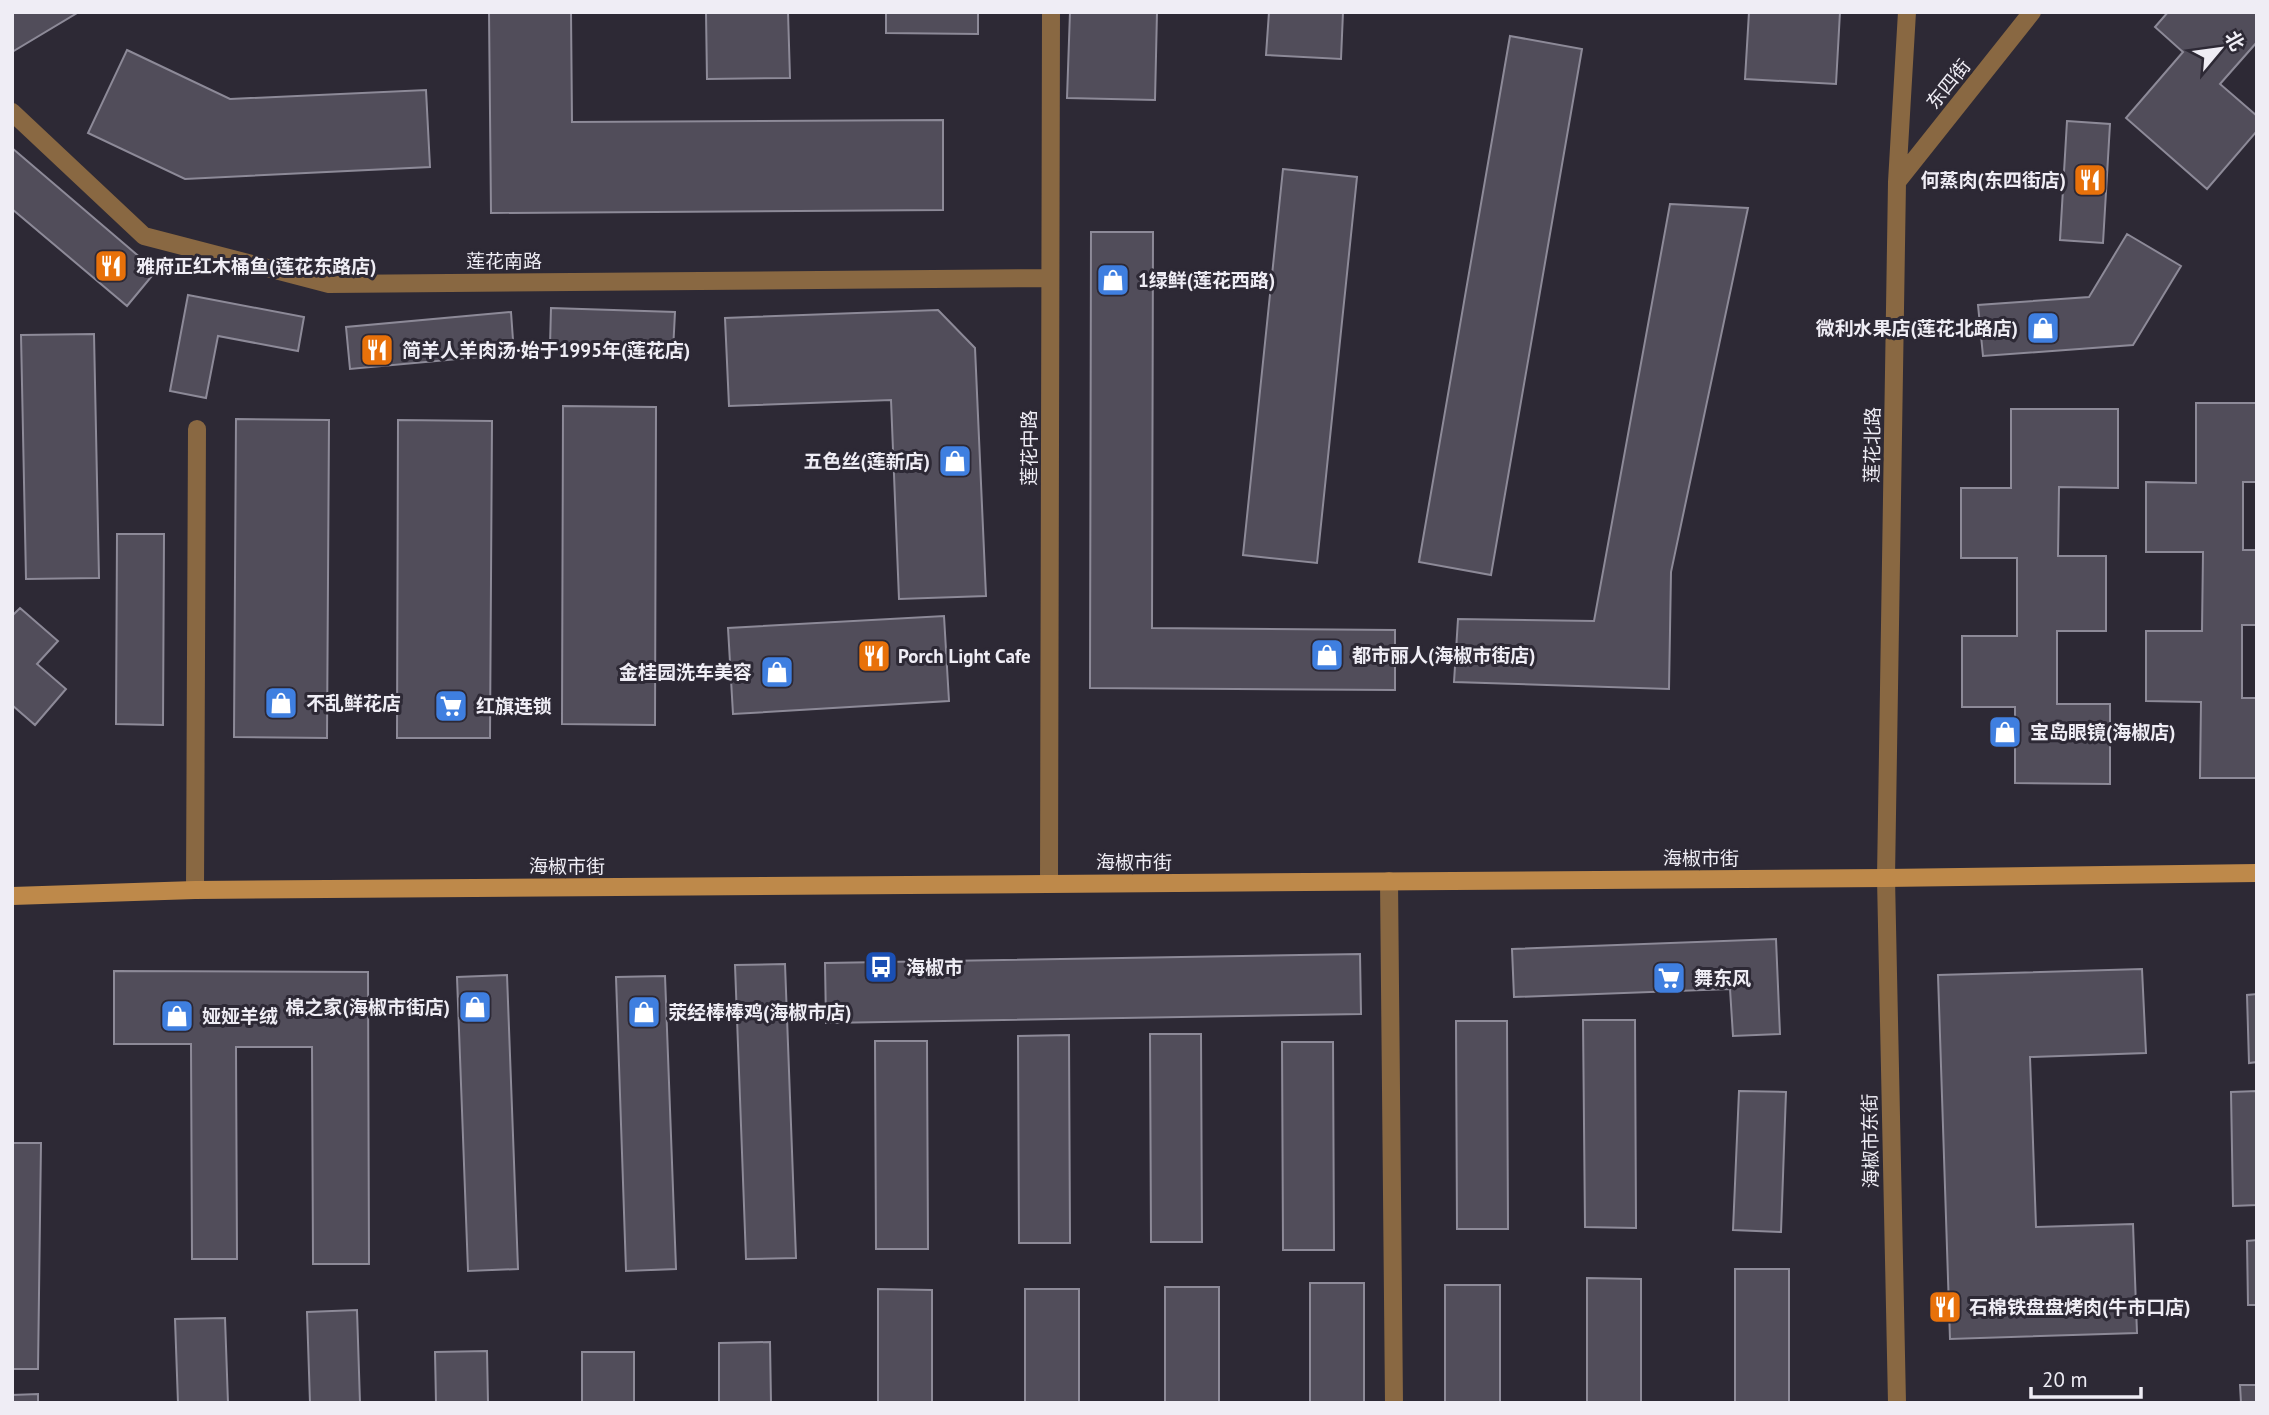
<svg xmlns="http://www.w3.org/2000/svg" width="2269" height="1415" font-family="'PT Sans','Noto Sans SC',sans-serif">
	<rect width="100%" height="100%" fill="#2d2935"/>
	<!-- building -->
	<path fill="#514d5a" stroke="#8d8a98" stroke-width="2" d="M12,12h64l1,1 -65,39z
		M489,12h82l1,110 371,-2v90l-452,3z
		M706,12h82l2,66 -83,1z
		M886,12h92v22l-92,-1z
		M1070,12h87l-2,88 -88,-2z
		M1269,12h74l-2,47 -75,-4z
		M1749,12h91l-4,72 -91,-5z
		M2168,12h89v30l-37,42 37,32v15l-50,58 -81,-71 57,-66 -28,-25z
		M1510,36l72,13 -91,526 -72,-13z
		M127,50l103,49 196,-9 4,77 -245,12 -97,-46z
		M2067,121l43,3 -7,119 -43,-3z
		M12,148l144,123 -29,35 -115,-97z
		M1283,169l74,8 -40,386 -74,-8z
		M1670,204l78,4 -77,364 -2,117 -215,-7 4,-63 136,2z
		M1091,232h62l-1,396 243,2v60l-305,-2z
		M2127,234l54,32 -48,79 -150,11 -5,-51 111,-8z
		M188,295l116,22 -6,34 -80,-15 -12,62 -36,-7z
		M551,308l124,4 -2,39 -123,-5z
		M938,310l37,38 11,248 -87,3 -8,-199 -162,6 -4,-88z
		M511,312l3,42 -164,15 -4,-42z
		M94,334l5,244 -73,1 -5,-244z
		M2196,403h61v79h-14v68h14v75h-15v73h15v80h-57l1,-76 -55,-1v-70h56l1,-79h-57v-70l50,1z
		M563,406l93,1 -1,318 -93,-1z
		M2011,409h107v79l-59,-1 -1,69h48v75h-49v73h53v80l-95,-1v-76h-53v-71h55v-78h-56v-70h50z
		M236,419l93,1 -2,318 -93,-1z
		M398,420l94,1 -2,317h-93z
		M117,534h47l-1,191 -47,-1z
		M20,608l38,33 -21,23 29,25 -31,36 -23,-20v-89z
		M944,616l5,85 -216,13 -5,-86z
		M1776,939l4,95 -47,2 -3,-47 -216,8 -2,-48z
		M1360,954l1,60 -535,9 -1,-60z
		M785,964l11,294 -50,1 -11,-294z
		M2142,969l4,84 -116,4 6,170 97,-3 4,109 -187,6 -12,-364z
		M114,971l254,1 1,292h-56l-1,-217h-76l1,212h-45l-1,-215h-77z
		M507,975l11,294 -50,2 -11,-294z
		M665,976l11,293 -50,2 -10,-294z
		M2257,994v68l-8,1 -2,-68z
		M1583,1020h52l1,208 -51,-1z
		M1456,1021h51l1,208h-51z
		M1150,1034h51l1,208h-51z
		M1069,1035l1,208h-51l-1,-207z
		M875,1041h52l1,208h-52z
		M1282,1042h51l1,208h-51z
		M1739,1091l47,1 -5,140 -48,-2z
		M2257,1091v114l-24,1 -2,-114z
		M12,1143h29l-3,226h-26z
		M2257,1240v65h-9l-1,-64z
		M1735,1269h54v134h-54z
		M1587,1278l54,1v124h-54z
		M1310,1283h54v120h-54z
		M1445,1285h55v118h-55z
		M1165,1287h54v116h-54z
		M878,1289l54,1v113h-54z
		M1025,1289h54v114h-54z
		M357,1310l3,93h-50l-3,-91z
		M225,1318l3,85h-50l-3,-84z
		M770,1342l1,61h-52v-60z
		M487,1351l1,52h-52l-1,-51z
		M582,1352h52v51h-52z
		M2240,1385h17v18h-16z
		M38,1394v9h-26v-8z"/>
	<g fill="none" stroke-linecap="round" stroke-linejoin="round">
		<!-- street -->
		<path stroke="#896842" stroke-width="18" d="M12,112l132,124 185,48 721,-6
			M1897,182l135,-170
			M1389,881l5,522
			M1049,883l2,-871
			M195,890l2,-461
			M1897,1403l-11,-525 11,-696 10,-170"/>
		<!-- secondary -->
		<path stroke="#be894a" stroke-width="18" d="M12,896l183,-6 1691,-12 371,-5"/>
	</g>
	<!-- icons -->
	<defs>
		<symbol id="restaurant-square" viewBox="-11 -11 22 22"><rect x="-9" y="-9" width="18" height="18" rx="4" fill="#e8710a" stroke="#2d2935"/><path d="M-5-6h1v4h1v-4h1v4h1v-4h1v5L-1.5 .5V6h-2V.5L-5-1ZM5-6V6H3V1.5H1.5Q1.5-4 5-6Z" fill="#fff"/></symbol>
		<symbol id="shop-square" viewBox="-11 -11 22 22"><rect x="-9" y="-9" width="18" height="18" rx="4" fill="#3f7fe0" stroke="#2d2935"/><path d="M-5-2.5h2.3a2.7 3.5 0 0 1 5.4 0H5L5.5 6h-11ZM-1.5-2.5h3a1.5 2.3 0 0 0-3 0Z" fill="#fff"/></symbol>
		<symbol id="supermarket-square" viewBox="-11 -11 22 22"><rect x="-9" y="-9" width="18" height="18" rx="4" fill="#3f7fe0" stroke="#2d2935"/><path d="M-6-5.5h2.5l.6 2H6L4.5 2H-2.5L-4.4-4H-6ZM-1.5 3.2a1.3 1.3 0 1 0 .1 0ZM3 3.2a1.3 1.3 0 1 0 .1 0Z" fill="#fff"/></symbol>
		<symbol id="bus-square" viewBox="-11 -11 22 22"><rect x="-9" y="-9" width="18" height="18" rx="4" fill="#1a4fb4" stroke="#2d2935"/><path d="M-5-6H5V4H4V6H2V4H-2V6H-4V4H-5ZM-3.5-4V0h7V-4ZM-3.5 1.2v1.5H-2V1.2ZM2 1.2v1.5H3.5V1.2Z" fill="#fff"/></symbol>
	</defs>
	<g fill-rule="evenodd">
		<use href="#restaurant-square" x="2071" y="161" width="38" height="38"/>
		<use href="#restaurant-square" x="92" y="247" width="38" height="38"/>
		<use href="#shop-square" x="1094" y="261" width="38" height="38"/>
		<use href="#shop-square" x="2024" y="309" width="38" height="38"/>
		<use href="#restaurant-square" x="358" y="331" width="38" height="38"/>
		<use href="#shop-square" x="936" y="442" width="38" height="38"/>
		<use href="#shop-square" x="1308" y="636" width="38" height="38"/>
		<use href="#restaurant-square" x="855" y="637" width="38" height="38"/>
		<use href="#shop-square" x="758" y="653" width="38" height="38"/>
		<use href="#shop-square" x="262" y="684" width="38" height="38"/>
		<use href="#supermarket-square" x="432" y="687" width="38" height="38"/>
		<use href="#shop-square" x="1986" y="713" width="38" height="38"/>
		<use href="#bus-square" x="862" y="948" width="38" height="38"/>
		<use href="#supermarket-square" x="1650" y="959" width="38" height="38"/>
		<use href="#shop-square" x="456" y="988" width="38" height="38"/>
		<use href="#shop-square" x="625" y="993" width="38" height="38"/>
		<use href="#shop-square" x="158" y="997" width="38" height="38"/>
		<use href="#restaurant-square" x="1926" y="1288" width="38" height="38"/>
	</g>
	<g text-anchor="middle" stroke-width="6" stroke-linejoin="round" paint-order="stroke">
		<!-- street labels -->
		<g font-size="19" fill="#efedf5" stroke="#2d2935">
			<text transform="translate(1948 84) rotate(-51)" y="7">东四街</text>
			<text x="504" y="268">莲花南路</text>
			<text transform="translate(1872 445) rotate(-89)" y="7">莲花北路</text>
			<text transform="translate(1029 448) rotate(-90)" y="7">莲花中路</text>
			<text x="1701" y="865">海椒市街</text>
			<text x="1134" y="869">海椒市街</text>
			<text x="567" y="873">海椒市街</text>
			<text transform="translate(1870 1141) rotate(-91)" y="7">海椒市东街</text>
		</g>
		<!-- poi labels -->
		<g font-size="19" font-weight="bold" fill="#efedf5" stroke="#2d2935" text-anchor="start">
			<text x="2066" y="187" text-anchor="end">何蒸肉(东四街店)</text>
			<text x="136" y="273">雅府正红木桶鱼(莲花东路店)</text>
			<text x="1138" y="287">1绿鲜(莲花西路)</text>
			<text x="2018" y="335" text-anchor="end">微利水果店(莲花北路店)</text>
			<text x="402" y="357">简羊人羊肉汤·始于1995年(莲花店)</text>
			<text x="930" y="468" text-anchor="end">五色丝(莲新店)</text>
			<text x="1352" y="662">都市丽人(海椒市街店)</text>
			<text x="898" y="663">Porch Light Cafe</text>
			<text x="752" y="679" text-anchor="end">金桂园洗车美容</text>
			<text x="306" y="710">不乱鲜花店</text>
			<text x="476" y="713">红旗连锁</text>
			<text x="2030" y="739">宝岛眼镜(海椒店)</text>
			<text x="906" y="974">海椒市</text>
			<text x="1694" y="985">舞东风</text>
			<text x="450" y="1014" text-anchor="end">棉之家(海椒市街店)</text>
			<text x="668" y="1019">荥经棒棒鸡(海椒市店)</text>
			<text x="202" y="1023">娅娅羊绒</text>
			<text x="1969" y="1314">石棉铁盘盘烤肉(牛市口店)</text>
		</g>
	</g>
	<!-- border -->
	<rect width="2269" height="1415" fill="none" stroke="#efedf5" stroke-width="28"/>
	<!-- north arrow -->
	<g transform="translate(2220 49) rotate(61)" stroke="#2d2935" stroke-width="5" paint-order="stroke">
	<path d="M0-5L12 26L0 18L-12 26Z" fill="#efedf5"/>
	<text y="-10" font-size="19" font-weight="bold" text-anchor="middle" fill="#efedf5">北</text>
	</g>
	<!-- scale -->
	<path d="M2031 1387v10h110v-10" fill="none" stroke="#efedf5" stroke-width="3.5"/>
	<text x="2042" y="1387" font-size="21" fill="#efedf5" stroke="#2d2935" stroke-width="5" paint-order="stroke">20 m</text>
</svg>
